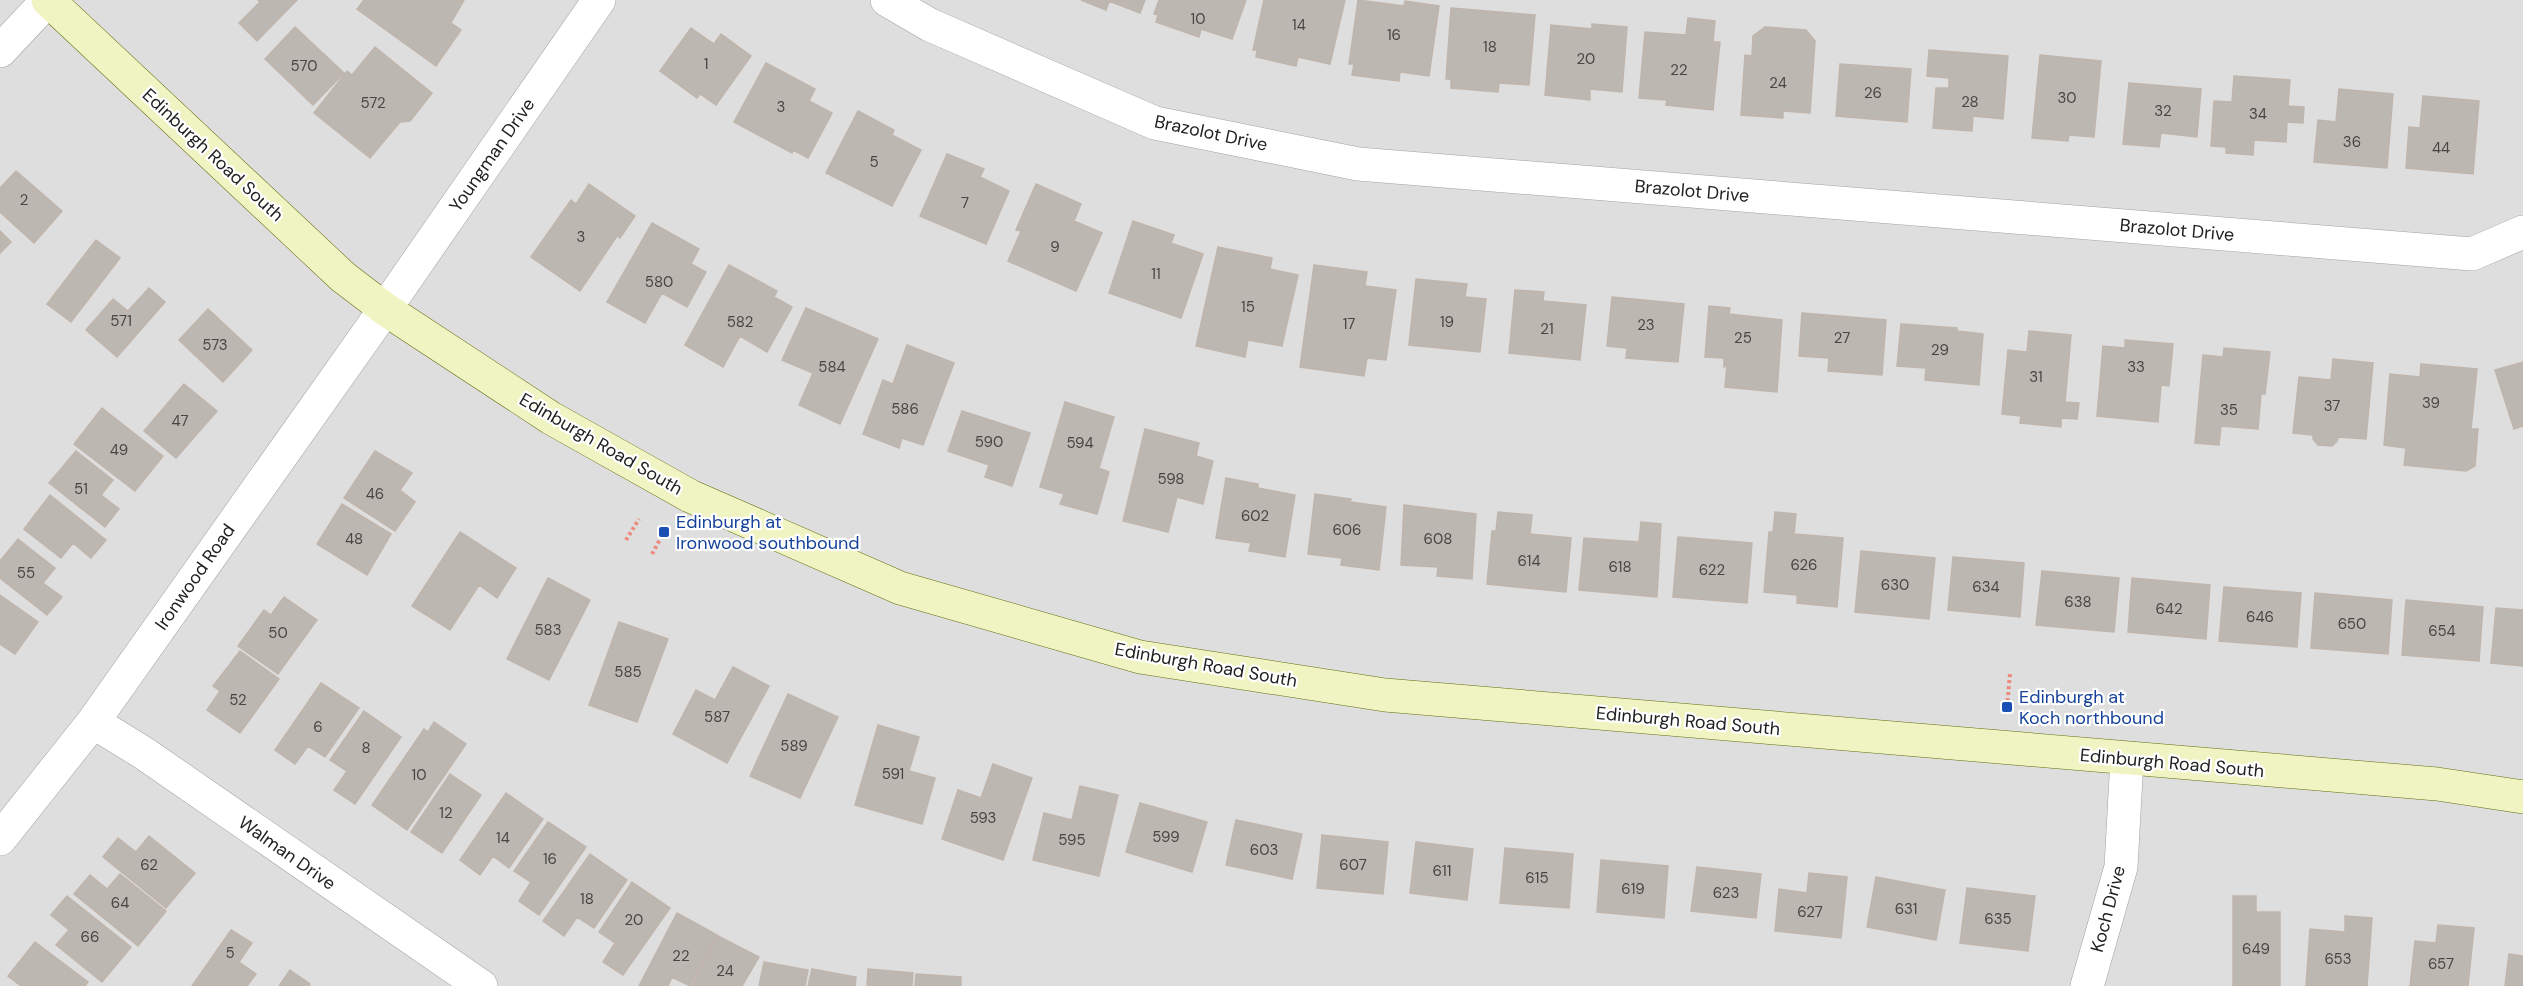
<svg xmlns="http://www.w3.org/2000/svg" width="2523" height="986" font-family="'DM Sans',sans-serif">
	<rect width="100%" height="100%" fill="#f0ede8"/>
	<!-- residential -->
	<path fill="#dedede" d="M0,0h2523v986h-2523z"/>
	<!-- building -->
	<path fill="#bdb7b1" stroke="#c0b5ac" stroke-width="1.5" d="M258,0h39l-40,41 -18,-18 21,-21z
		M364,0h100l-13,23 10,7 -25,36 -79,-57z
		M1081,0h64l-5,13 -31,-12 -3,9z
		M1159,0h87l-14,39 -31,-10 -2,8 -43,-15 2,-7 -4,-1z
		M1264,0h81l-15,64 -32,-7 -2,9 -40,-9 1,-7h-4z
		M1358,0l46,6 1,-5 34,5 -10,70 -29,-4 -1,9 -47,-6 2,-11h-5z
		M1451,8l84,7 -6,70 -30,-2 -1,9 -47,-4v-9h-5z
		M1688,18l27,3 -2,21h7l-7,68 -47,-5 1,-5 -28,-2 6,-66 41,3z
		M1592,24l35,3 -5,65 -32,-3v11l-45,-5 6,-70 41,4z
		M295,27l49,46 -31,32 -48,-46z
		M1765,27l41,3 9,11 -5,72 -27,-2v7l-42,-3 4,-60 7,1 1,-20z
		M691,28l23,16 7,-10 30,22 -35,49 -16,-11 -3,4 -37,-27z
		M375,47l57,46 -22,28 -10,1 -30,36 -56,-45 33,-42 5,4z
		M1929,50l79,6 -5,63 -30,-3 -1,15 -39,-3 3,-40h13v-10l-22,-2z
		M2040,55l61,6 -7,76 -25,-2 -1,6 -36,-3z
		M766,63l49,26 -6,12 23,12 -24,45 -15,-8 -1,3 -58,-31z
		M1840,64l71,5 -4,53 -71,-6z
		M2234,76l56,4 -2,26 16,1 -1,16 -16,-1 -1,20 -32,-2 -1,15 -27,-2v-6l-15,-1 3,-45 18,1z
		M2129,83l72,6 -4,48 -36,-4 -2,14 -36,-3z
		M2339,89l54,5 -6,74 -73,-6 4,-42 18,2z
		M2423,96l56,5 -6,73 -67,-6 3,-41 11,1z
		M858,111l36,19 -2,5 29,15 -29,56 -66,-33z
		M947,154l37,15 -4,8 29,14 -23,53 -66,-28z
		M16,171l46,40 -28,32 -34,-31v-24z
		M589,184l46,32 -15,22 -3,-2 -37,55 -49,-34 40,-57 5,4z
		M1036,184l45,20 -7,17 28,12 -26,58 -68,-30 13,-30 -5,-1z
		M1133,221l41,14 -3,8 32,11 -22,64 -72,-25z
		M652,223l47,26 -8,15 15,8 -19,35 -25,-14 -17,30 -38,-21z
		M0,231l11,11 -11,11z
		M96,240l24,18 -49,64 -24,-18z
		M1218,247l54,11 -2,11 28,6 -16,71 -34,-6 -3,17 -49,-11z
		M729,265l48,26 -3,6 18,10 -25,45 -27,-16 -17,31 -38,-22z
		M1314,265l53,7 -2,14 31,4 -10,70 -19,-2 -3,18 -64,-9z
		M1416,279l51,5 -2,13 21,2 -6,53 -71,-7z
		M149,288l16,14 -48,55 -31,-27 27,-31 15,12z
		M1515,290l29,2 -1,9 43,4 -6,55 -71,-7z
		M1612,297l72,7 -6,58 -52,-4 1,-10 -20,-2z
		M1709,306l21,2 -1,6 53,6 -5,72 -52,-5 2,-22 -3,2v-9l-19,-1z
		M806,308l72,31 -38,85 -41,-19 14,-32 -31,-13z
		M208,309l44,41 -29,32 -44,-42z
		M1802,313l84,7 -4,55 -54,-4 1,-13 -30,-2z
		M1901,324l56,4v3l26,3 -4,51 -54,-5 1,-12 -29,-2z
		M2029,331l42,4 -6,67 14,1 -2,16 -16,-1v9l-41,-4 1,-7 -19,-2 6,-64 19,2z
		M2125,340l48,4 -4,42 -8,-1 -3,37 -61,-6 6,-70 22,2z
		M907,345l47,18 -31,82 -21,-7 -3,10 -36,-14 20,-54 10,4z
		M2224,348l46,4 -5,42h-4l-3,35 -37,-3 -2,19 -24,-2 8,-88 20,2z
		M2333,359l40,4 -7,76 -28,-2 -1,4 -5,5 -14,-1 -5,-6v-4l-20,-2 6,-56 32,3z
		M2523,362v64l-9,3 -19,-59z
		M2421,364l56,5 -6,60h7l-3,37 -9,5 -62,-6 2,-17 -22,-3 6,-71 30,3z
		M184,384l33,27 -41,47 -32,-27z
		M1065,402l49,15 -15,51 10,4 -12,42 -37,-10 4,-10 -24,-7z
		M102,408l61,48 -28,35 -61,-47z
		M962,411l68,22 -18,53 -27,-9 4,-12 -41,-14z
		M1145,429l54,14 -3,13 17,5 -10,43 -26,-7 -9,35 -45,-11z
		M76,451l37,29 -12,15 18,14 -14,18 -56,-44z
		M375,451l37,22 -12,17 15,12 -20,29 -51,-33z
		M1226,478l32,6v4l37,7 -10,62 -36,-6 2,-8 -35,-5z
		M1315,494l36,5 -1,3 36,5 -7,63 -38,-5 1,-7 -34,-4z
		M50,495l56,45 -15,18 -18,-15 -12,15 -37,-29z
		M342,504l49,30 -24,41 -50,-31z
		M1404,505l72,9 -4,65 -35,-3 1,-9 -37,-2z
		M1498,512l34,3 -2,19 41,4 -5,54 -79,-8 5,-53h4z
		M1775,512l21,2 -2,20 49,4 -6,69 -40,-4v-8l-33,-3 5,-60h4z
		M1641,522l20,2 -4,73 -78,-7 5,-52 55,4z
		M460,532l56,36 -19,30 -18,-13 -29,45 -38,-24z
		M1678,537l74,6 -5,60 -74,-6z
		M18,539l37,29 -12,15 19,14 -15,18 -47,-37v-17z
		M1861,551l74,7 -6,61 -74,-7z
		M1953,557l71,6 -4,54 -72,-7z
		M2042,571l77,7 -5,54 -78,-7z
		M548,578l42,22 -41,80 -42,-21z
		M2132,578l78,7 -4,54 -78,-7z
		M2224,587l77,6 -4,54 -78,-6z
		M2315,593l77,7 -4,54 -77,-6z
		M0,595l38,27 -23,32 -15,-10z
		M284,597l33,23 -39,54 -40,-28 26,-36 7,5z
		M2406,600l77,7 -4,54 -77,-6z
		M2496,608l27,2v56l-32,-3z
		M619,622l49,17 -31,83 -48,-17z
		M240,651l39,28 -39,54 -33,-23 13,-19 -7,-5z
		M733,667l36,19 -42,77 -54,-29 23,-44 19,10z
		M321,683l38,25 -34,49 -17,-11 -13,18 -20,-14z
		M788,694l50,23 -38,81 -50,-22z
		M364,711l37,26 -46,67 -21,-14 13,-19 -17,-11z
		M434,722l32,22 -59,86 -35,-25 52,-76 4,3z
		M878,725l41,12 -10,34 26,7 -13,46 -67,-19z
		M993,764l39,14 -29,82 -61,-21 16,-49 23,8z
		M450,774l31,21 -39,58 -31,-21z
		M1080,786l38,9 -19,81 -66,-16 11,-47 28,7z
		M506,793l37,26 -34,49 -16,-12 -13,19 -20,-15z
		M1140,803l67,19 -15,50 -66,-20z
		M1236,820l66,14 -10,45 -66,-14z
		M548,822l38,25 -47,68 -20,-14 12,-19 -17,-11z
		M1322,835l66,7 -5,52 -66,-6z
		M149,836l46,37 -29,35 -63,-51 15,-19 18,14z
		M1416,842l57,7 -6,51 -57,-7z
		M1505,848l68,6 -4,54 -69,-5z
		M590,854l37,26 -33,48 -17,-11 -13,19 -21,-15z
		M1601,860l67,6 -4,52 -67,-6z
		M1697,867l64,7 -5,44 -65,-7z
		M1809,873l38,4 -6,61 -66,-7 4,-42 28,4z
		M120,874l46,37 -28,35 -64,-52 16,-19 17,14z
		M1876,877l69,13 -9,50 -69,-13z
		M632,882l38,26 -47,67 -20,-13 12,-19 -16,-11z
		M1967,888l68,8 -7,55 -68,-8z
		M67,896l64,51 -29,35 -46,-37 13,-15 -18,-15z
		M2233,896h23v16h24v74h-47z
		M677,913l40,22 -27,51 -18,-9 -4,9h-29z
		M2345,916l27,2 -5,68h-61l4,-57 35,3z
		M2438,925l36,3 -6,58h-58l5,-45 21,2z
		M231,930l21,13 -13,19 17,12 -9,12h-55z
		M718,936l41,21 -17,29h-50z
		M35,942l53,40 -3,4h-64l-13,-10z
		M2509,954l14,2v30h-18z
		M764,962l44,8 -3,16h-46z
		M812,969l44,8 -1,9h-47z
		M868,969l45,4 -1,13h-45z
		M290,970l20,14 -1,2h-30z
		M916,974l45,3v9h-46z"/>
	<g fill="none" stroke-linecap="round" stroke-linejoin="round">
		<defs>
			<path id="minor" d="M887,0l43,25 225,98 203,41 1114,90 51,-22
				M0,51l48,-51
				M93,722l49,30 339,234
				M0,839l93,-117 292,-413 214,-309
				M2087,986l34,-119 6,-108"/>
			<path id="secondary" d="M48,0l295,277 42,32 166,109 139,78 210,92 240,69 245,38 1052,89 86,13"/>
		</defs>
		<!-- minor casing -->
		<use href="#minor" stroke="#a2a2a2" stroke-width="34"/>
		<!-- secondary casing -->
		<use href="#secondary" stroke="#636f10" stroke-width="34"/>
		<!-- path -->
		<path stroke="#ec8a7d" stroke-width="4" stroke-dasharray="3 3" stroke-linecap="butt" d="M626,540l13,-21
			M652,554l12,-22
			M2007,707l3,-33"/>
		<!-- minor -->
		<use href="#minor" stroke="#fff" stroke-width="33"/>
		<!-- secondary -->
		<use href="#secondary" stroke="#f0f4c2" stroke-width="33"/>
	</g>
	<!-- markers -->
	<g fill="#1a4fb4" stroke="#fff" stroke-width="2">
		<rect x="658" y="526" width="12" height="12" rx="3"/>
		<rect x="2001" y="701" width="12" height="12" rx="3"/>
	</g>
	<g text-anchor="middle" stroke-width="4.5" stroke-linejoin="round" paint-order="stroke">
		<!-- number labels -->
		<g font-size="15" fill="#484645">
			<text x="1198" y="24">10</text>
			<text x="1299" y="30">14</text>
			<text x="1394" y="40">16</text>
			<text x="1490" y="52">18</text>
			<text x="1586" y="64">20</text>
			<text x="706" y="69">1</text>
			<text x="304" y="71">570</text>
			<text x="1679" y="75">22</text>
			<text x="1778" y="88">24</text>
			<text x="1873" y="98">26</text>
			<text x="2067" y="103">30</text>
			<text x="1970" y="107">28</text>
			<text x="373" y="108">572</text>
			<text x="781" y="112">3</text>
			<text x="2163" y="116">32</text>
			<text x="2258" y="119">34</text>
			<text x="2352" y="147">36</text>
			<text x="2441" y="153">44</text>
			<text x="874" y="167">5</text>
			<text x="24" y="205">2</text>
			<text x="965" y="208">7</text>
			<text x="581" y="242">3</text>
			<text x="1055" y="252">9</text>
			<text x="1156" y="279">11</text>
			<text x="659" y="287">580</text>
			<text x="1248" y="312">15</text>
			<text x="121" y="326">571</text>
			<text x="740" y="327">582</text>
			<text x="1447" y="327">19</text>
			<text x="1349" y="329">17</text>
			<text x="1646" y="330">23</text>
			<text x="1547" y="334">21</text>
			<text x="1743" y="343">25</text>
			<text x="1842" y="343">27</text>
			<text x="215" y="350">573</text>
			<text x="1940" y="355">29</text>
			<text x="832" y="372">584</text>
			<text x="2136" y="372">33</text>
			<text x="2036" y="382">31</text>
			<text x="2431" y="408">39</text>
			<text x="2332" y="411">37</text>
			<text x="905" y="414">586</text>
			<text x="2229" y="415">35</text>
			<text x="180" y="426">47</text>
			<text x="989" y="447">590</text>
			<text x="1080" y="448">594</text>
			<text x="119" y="455">49</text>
			<text x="1171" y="484">598</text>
			<text x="81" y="494">51</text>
			<text x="375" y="499">46</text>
			<text x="1255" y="521">602</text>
			<text x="1347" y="535">606</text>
			<text x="354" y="544">48</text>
			<text x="1438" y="544">608</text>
			<text x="1529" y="566">614</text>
			<text x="1804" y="570">626</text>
			<text x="1620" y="572">618</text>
			<text x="1712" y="575">622</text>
			<text x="26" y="578">55</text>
			<text x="1895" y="590">630</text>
			<text x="1986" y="592">634</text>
			<text x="2078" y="607">638</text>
			<text x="2169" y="614">642</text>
			<text x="2260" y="622">646</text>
			<text x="2352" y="629">650</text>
			<text x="548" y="635">583</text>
			<text x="2442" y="636">654</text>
			<text x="278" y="638">50</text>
			<text x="628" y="677">585</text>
			<text x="238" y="705">52</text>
			<text x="717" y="722">587</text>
			<text x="318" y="732">6</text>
			<text x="794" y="751">589</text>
			<text x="366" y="753">8</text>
			<text x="893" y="779">591</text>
			<text x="419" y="780">10</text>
			<text x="446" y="818">12</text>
			<text x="983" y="823">593</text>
			<text x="1166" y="842">599</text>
			<text x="503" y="843">14</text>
			<text x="1072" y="845">595</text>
			<text x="1264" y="855">603</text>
			<text x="550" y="864">16</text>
			<text x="149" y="870">62</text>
			<text x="1353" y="870">607</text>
			<text x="1442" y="876">611</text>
			<text x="1537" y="883">615</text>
			<text x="1633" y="894">619</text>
			<text x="1726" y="898">623</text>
			<text x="587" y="904">18</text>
			<text x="120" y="908">64</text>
			<text x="1906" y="914">631</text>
			<text x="1810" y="917">627</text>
			<text x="1998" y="924">635</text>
			<text x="634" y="925">20</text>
			<text x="90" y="942">66</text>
			<text x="2256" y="954">649</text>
			<text x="230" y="958">5</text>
			<text x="681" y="961">22</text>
			<text x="2338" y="964">653</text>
			<text x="2441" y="969">657</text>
			<text x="725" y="976">24</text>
		</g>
		<!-- street labels -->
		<g font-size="18" fill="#212121" stroke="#fff">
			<text transform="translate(1211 133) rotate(12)" y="6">Brazolot Drive</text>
			<text transform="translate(213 155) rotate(43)" y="6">Edinburgh Road South</text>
			<text transform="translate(492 155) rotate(-55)" y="6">Youngman Drive</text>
			<text transform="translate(1692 191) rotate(5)" y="6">Brazolot Drive</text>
			<text transform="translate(2177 230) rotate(5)" y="6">Brazolot Drive</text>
			<text transform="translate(601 444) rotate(30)" y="6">Edinburgh Road South</text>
			<text transform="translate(195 577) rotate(-55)" y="6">Ironwood Road</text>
			<text transform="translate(1206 665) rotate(10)" y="6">Edinburgh Road South</text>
			<text transform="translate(1688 721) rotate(5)" y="6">Edinburgh Road South</text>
			<text transform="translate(2172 763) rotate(5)" y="6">Edinburgh Road South</text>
			<text transform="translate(287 853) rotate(35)" y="6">Walman Drive</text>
			<text transform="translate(2108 909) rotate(-75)" y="6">Koch Drive</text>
		</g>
		<!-- transit labels -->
		<g font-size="18" fill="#164399" stroke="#fff" text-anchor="start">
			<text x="676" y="528">Edinburgh at<tspan x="676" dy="21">Ironwood southbound</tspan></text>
			<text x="2019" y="703">Edinburgh at<tspan x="2019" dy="21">Koch northbound</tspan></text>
		</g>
	</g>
</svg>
